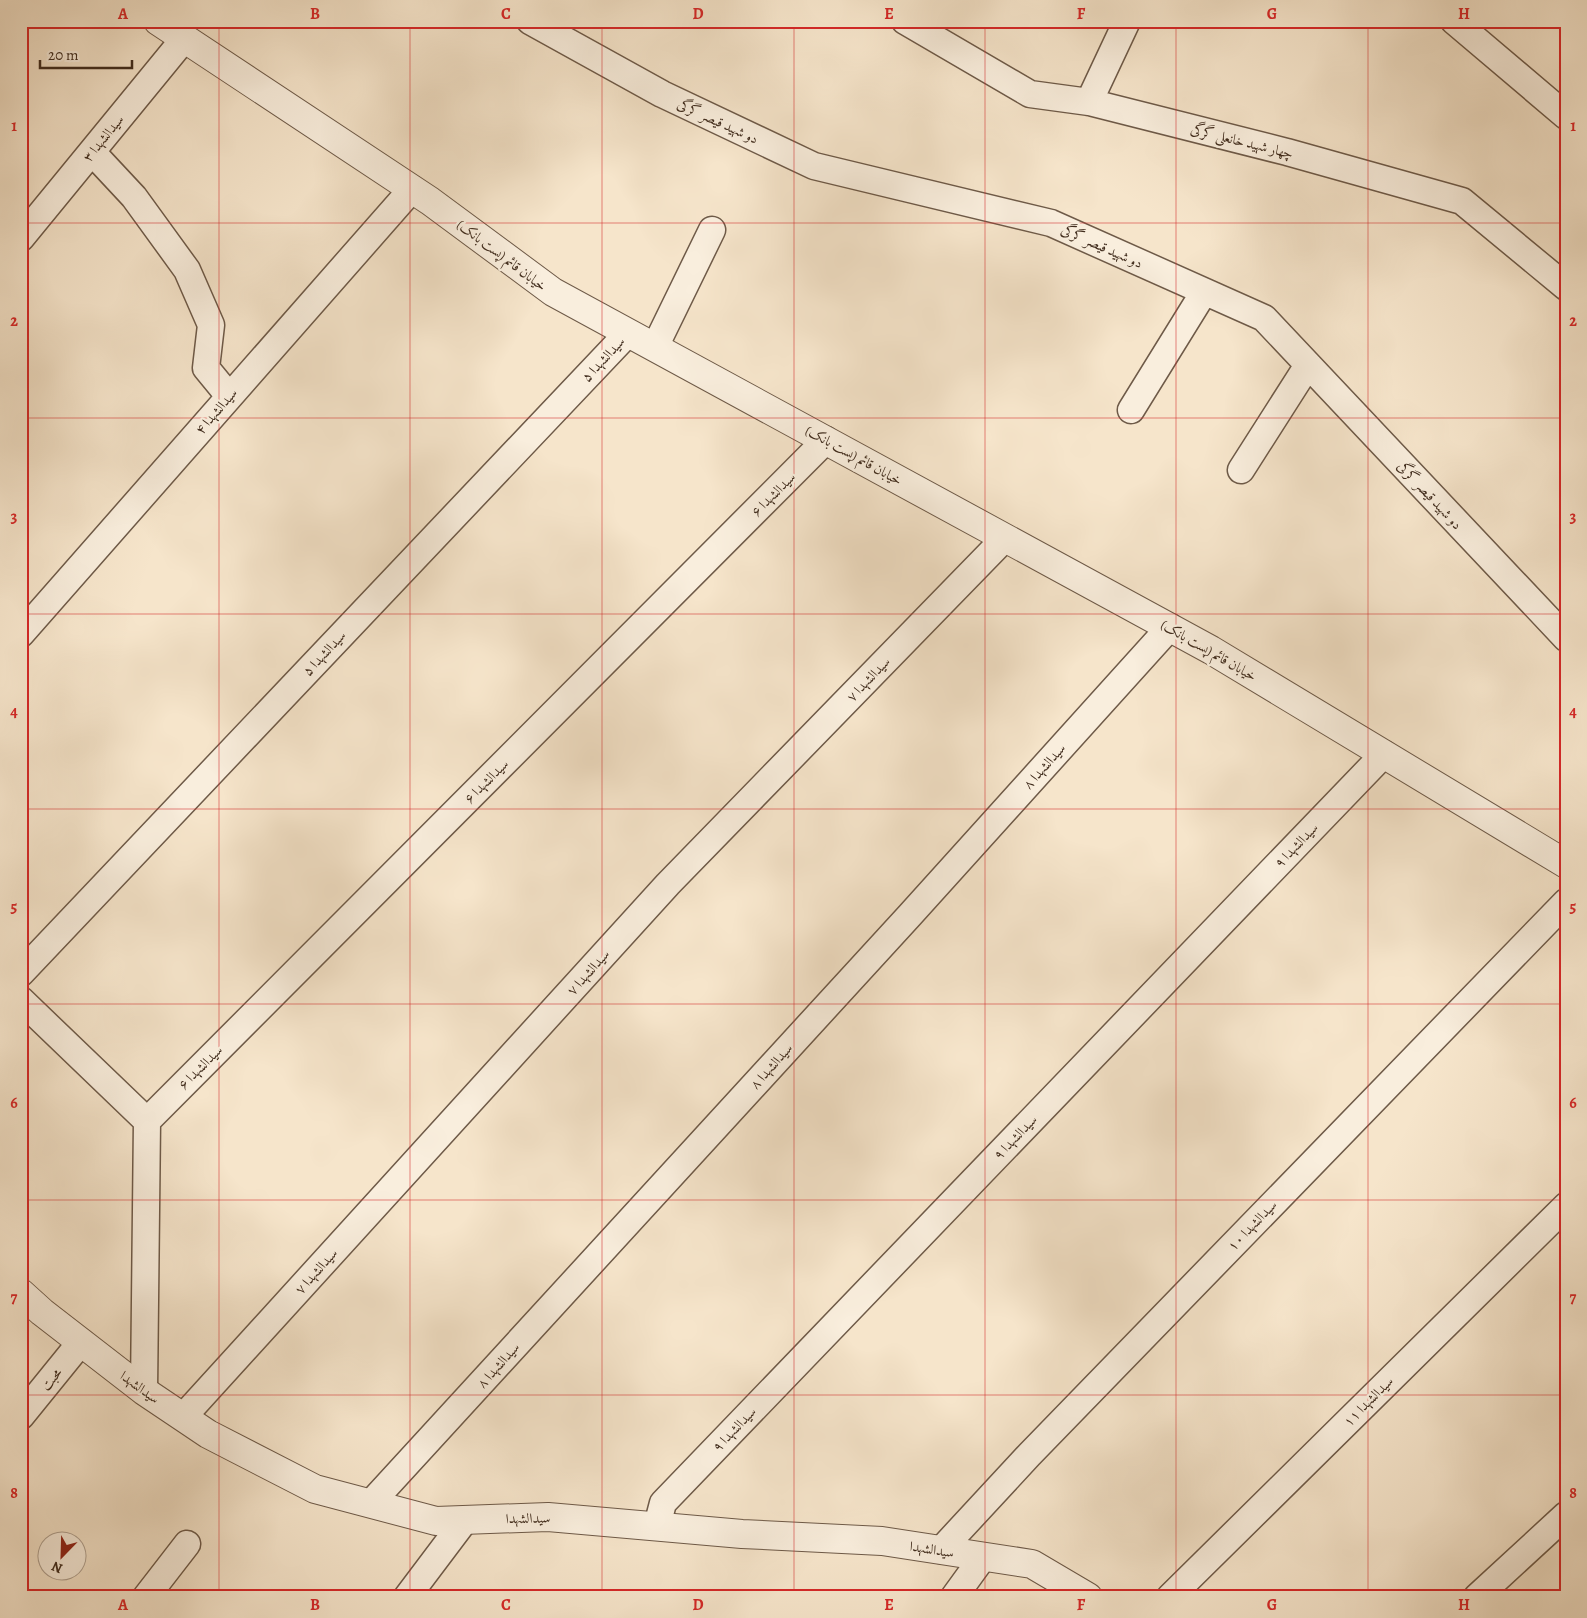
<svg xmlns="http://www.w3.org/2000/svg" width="1587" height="1618" font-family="Alegreya,Amiri,serif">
	<rect width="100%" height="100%" fill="#f6e5cb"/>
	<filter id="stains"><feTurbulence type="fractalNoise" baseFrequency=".004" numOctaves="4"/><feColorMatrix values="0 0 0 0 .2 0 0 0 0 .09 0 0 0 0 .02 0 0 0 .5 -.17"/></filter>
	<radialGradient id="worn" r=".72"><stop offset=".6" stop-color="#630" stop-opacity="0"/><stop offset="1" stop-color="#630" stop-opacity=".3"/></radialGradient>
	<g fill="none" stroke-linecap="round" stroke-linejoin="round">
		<defs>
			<path id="minor" d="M530,21l132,73 152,72 237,57 213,95 302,320
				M905,21l125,73 59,8 198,50 175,49 104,86
				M1454,21l112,95
				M1089,102l38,-81
				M92,152l42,45 53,73 24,55 -5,43 23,28
				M21,238l163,-199
				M655,347l57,-117
				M1131,410l73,-118
				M1241,470l67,-105
				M21,634l391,-445
				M21,973l607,-640
				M21,1000l126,121 -3,270
				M147,1121l679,-681
				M21,1416l60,-74
				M183,1417l485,-533 337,-346
				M371,1503l539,-588 260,-288
				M657,1526l6,-23 721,-749
				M941,1550l88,-95 537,-553
				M146,1597l41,-53
				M407,1597l58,-77
				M954,1597l29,-40
				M1170,1597l396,-391
				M1477,1597l89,-82"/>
			<path id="tertiary" d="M158,21l272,180 123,91 658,358 355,214
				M21,1293l21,19 102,79 64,43 107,55 121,32 112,-4 194,17 140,7 150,23 56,33"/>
		</defs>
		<!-- minor casing -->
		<use href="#minor" stroke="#6e5a48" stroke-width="29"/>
		<!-- tertiary casing -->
		<use href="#tertiary" stroke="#6e5a48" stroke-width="30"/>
		<!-- minor -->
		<use href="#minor" stroke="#f9eedd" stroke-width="26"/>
		<!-- tertiary -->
		<use href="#tertiary" stroke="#f9eedd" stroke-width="28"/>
	</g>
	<!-- grid -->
	<path fill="none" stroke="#d62828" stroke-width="1" stroke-opacity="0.55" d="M219,21v1576M410,21v1576M602,21v1576M794,21v1576M985,21v1576M1176,21v1576M1368,21v1576M21,223h1545M21,418h1545M21,614h1545M21,809h1545M21,1004h1545M21,1200h1545M21,1395h1545"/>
	<g text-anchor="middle" stroke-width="4.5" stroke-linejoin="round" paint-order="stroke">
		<!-- street labels -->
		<g font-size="14" fill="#402c1d" stroke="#f9eedd">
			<text transform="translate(718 121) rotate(25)" y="5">دو شهید قیصر گرگی</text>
			<text transform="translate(103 138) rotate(-51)" y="5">سیدالشهدا ۳</text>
			<text transform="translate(1242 141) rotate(14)" y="5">چهار شهید خانعلی گرگی</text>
			<text transform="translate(1102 246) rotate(24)" y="5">دو شهید قیصر گرگی</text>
			<text transform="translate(502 255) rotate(37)" y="5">خیابان قائم (پست بانک)</text>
			<text transform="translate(603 359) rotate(-47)" y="5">سیدالشهدا ۵</text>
			<text transform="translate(216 411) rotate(-49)" y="5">سیدالشهدا ۴</text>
			<text transform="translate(854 455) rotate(29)" y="5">خیابان قائم (پست بانک)</text>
			<text transform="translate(773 494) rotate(-45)" y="5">سیدالشهدا ۶</text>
			<text transform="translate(1430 495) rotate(47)" y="5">دو شهید قیصر گرگی</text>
			<text transform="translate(1209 650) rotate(30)" y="5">خیابان قائم (پست بانک)</text>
			<text transform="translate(324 653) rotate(-47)" y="5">سیدالشهدا ۵</text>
			<text transform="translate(868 679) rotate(-46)" y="5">سیدالشهدا ۷</text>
			<text transform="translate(1044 766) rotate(-48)" y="5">سیدالشهدا ۸</text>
			<text transform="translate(486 781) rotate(-45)" y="5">سیدالشهدا ۶</text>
			<text transform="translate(1296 845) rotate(-46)" y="5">سیدالشهدا ۹</text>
			<text transform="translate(588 972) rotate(-48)" y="5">سیدالشهدا ۷</text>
			<text transform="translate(771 1066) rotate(-48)" y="5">سیدالشهدا ۸</text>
			<text transform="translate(200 1067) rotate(-45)" y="5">سیدالشهدا ۶</text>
			<text transform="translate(1015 1137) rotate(-46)" y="5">سیدالشهدا ۹</text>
			<text transform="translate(1252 1225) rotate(-46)" y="5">سیدالشهدا ۱۰</text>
			<text transform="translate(316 1271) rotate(-48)" y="5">سیدالشهدا ۷</text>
			<text transform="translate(498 1365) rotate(-48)" y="5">سیدالشهدا ۸</text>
			<text transform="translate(51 1379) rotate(-51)" y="5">محبت</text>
			<text transform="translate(140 1387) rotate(36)" y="5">سیدالشهدا</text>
			<text transform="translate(1368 1401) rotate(-45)" y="5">سیدالشهدا ۱۱</text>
			<text transform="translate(734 1429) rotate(-46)" y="5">سیدالشهدا ۹</text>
			<text transform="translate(528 1518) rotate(-1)" y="5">سیدالشهدا</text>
			<text transform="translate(932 1549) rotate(9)" y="5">سیدالشهدا</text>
		</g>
	</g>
	<!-- margin -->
	<rect width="1587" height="1618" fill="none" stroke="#f6e5cb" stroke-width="55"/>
	<!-- north arrow -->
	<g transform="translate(62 1556) rotate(203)"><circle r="24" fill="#f9eedd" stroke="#afa090"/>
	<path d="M0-4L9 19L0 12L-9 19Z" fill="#8f2418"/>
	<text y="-8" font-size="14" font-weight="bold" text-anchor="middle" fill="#402c1d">N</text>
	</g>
	<!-- scale -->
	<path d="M40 60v8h92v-8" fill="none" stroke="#402c1d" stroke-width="2.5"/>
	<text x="48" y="60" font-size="15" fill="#402c1d" stroke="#f9eedd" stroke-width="4" paint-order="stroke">20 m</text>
	<rect x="28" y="28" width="1532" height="1562" fill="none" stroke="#d62828" stroke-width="2"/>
	<g font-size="16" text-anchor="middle" font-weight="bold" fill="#d62828">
		<text x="123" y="19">A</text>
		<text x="315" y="19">B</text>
		<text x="506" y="19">C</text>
		<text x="698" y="19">D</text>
		<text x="889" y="19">E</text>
		<text x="1081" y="19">F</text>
		<text x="1272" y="19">G</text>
		<text x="1464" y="19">H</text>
		<text x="14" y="131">1</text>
		<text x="1573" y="131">1</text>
		<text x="14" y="326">2</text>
		<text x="1573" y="326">2</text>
		<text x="14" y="522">3</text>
		<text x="1573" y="522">3</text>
		<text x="14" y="717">4</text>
		<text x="1573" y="717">4</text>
		<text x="14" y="912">5</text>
		<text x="1573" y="912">5</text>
		<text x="14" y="1108">6</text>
		<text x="1573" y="1108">6</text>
		<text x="14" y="1303">7</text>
		<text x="1573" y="1303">7</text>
		<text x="14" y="1498">8</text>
		<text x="1573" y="1498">8</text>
		<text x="123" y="1610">A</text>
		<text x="315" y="1610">B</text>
		<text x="506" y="1610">C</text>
		<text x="698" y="1610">D</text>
		<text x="889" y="1610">E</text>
		<text x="1081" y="1610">F</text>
		<text x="1272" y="1610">G</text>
		<text x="1464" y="1610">H</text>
	</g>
	<rect width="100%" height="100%" filter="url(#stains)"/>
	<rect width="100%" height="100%" fill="url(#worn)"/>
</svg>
